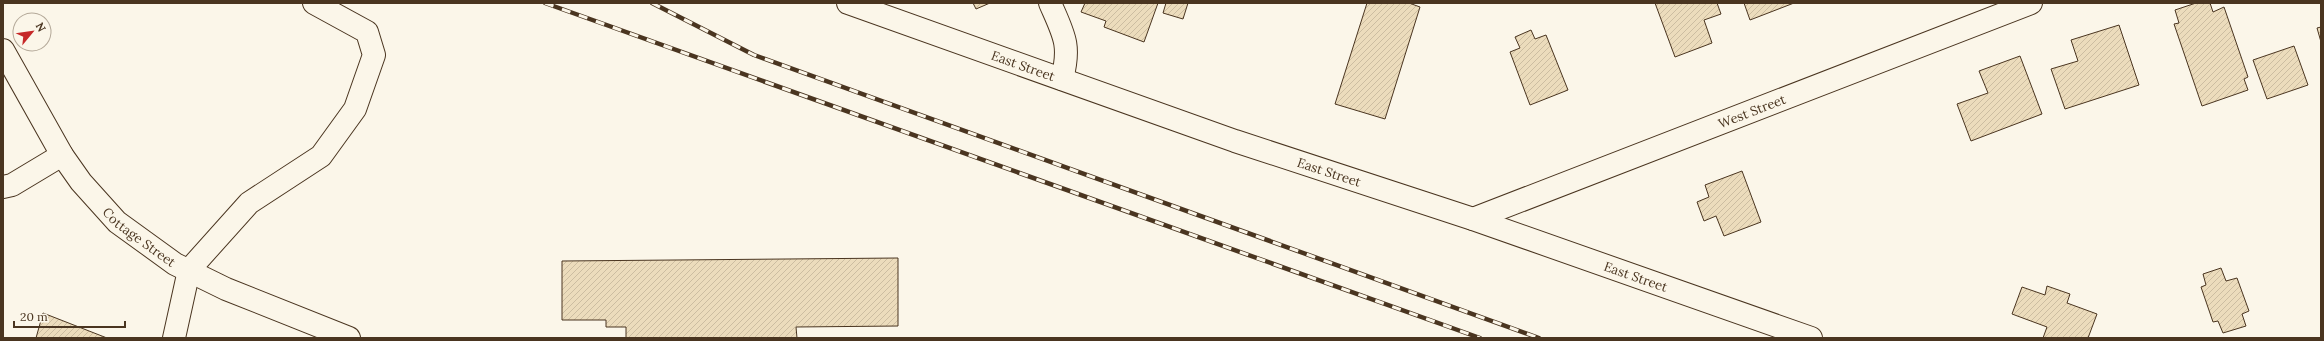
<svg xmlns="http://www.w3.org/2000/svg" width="2324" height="341" font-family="Lora,serif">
	<defs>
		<pattern id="building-hatch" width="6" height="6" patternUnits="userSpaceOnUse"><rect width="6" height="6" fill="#ecdcbc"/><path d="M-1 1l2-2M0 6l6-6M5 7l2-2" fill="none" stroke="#ccbda1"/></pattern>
	</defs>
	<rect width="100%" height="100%" fill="#fbf6e9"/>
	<!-- building -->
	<path fill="url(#building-hatch)" stroke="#4a3520" d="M973,3h17l-14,6z
		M1085,3h73l-14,39 -40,-15 2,-6 -25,-9z
		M1166,3h22l-5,16 -20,-6z
		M1367,3h42l11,4 -35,112 -50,-15z
		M1655,3h62l4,11 -17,6 8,23 -37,14z
		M1744,3h50l-44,17z
		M2196,3h14l3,9 11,-5 24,70 -4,2 4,11 -46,16 -28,-82 5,-1 -4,-13z
		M2119,25l20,60 -74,24 -14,-40 27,-8 -7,-21z
		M2321,27v15l-4,-14z
		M1531,30l4,9 11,-4 22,55 -38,15 -20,-53 10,-4 -5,-11z
		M2294,46l14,39 -41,14 -14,-39z
		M2020,56l22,58 -71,27 -14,-37 31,-11 -9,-22z
		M1742,171l19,51 -37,14 -8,-20 -12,5 -7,-19 12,-5 -4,-12z
		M898,258v68l-102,1 1,11h-171v-11h-20v-7h-44v-59z
		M2221,268l5,13 11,-3 12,33 -7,3 4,12 -23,7 -5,-12 -5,1 -12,-35 5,-2 -3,-11z
		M2047,286l23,8 -3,9 30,11 -9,24h-45l4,-11 -35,-13 10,-27 23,8z
		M43,313l64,25h-71z"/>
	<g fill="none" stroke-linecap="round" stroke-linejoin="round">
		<defs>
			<g id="minor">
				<path id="s1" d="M848,3l387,138 238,78 338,119"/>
				<path d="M1050,3c14,32 21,42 12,76"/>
				<path id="s2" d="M3,50l59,105 19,27 36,40 58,42 51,25 123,49"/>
				<path d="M3,187l9,-2 50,-30"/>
				<path id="s3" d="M1473,219l558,-216"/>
				<path d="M174,338l15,-68 60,-67 72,-47 34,-47 19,-54 -7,-23 -53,-29"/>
			</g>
		</defs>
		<!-- minor casing -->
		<use href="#minor" stroke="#4a3520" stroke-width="24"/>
		<!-- minor -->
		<use href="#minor" stroke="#fbf6e9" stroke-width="22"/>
		<defs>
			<path id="rail" d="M545,3l935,335
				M652,3l102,52 785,283"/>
		</defs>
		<!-- rail casing -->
		<use href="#rail" stroke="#4a3520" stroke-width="4.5"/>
		<!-- rail -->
		<use href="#rail" stroke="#fbf6e9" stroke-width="3" stroke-dasharray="9" stroke-linecap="butt"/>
	</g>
	<g text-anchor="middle" stroke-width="3" stroke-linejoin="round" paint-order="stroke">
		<!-- street labels -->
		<g font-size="13" fill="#4a3520" stroke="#fbf6e9">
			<text dy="5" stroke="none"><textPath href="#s1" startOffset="186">East Street</textPath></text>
			<text dy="5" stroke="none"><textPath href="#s3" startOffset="299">West Street</textPath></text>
			<text dy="5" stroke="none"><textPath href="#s1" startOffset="510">East Street</textPath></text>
			<text dy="5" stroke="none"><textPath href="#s2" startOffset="234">Cottage Street</textPath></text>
			<text dy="5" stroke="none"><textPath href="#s1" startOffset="834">East Street</textPath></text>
		</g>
	</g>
	<!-- border -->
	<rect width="2324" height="341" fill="none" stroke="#4a3520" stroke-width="8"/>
	<!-- north arrow -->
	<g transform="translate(32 32) rotate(61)"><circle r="19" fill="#fbf6e9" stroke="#b4a999"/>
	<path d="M0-3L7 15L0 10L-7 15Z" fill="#c62828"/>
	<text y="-6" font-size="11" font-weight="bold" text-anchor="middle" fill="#4a3520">N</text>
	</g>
	<!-- scale -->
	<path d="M14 321v6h111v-6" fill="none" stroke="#4a3520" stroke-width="2"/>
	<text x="20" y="321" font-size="12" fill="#4a3520" stroke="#fbf6e9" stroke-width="3" paint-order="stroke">20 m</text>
</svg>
